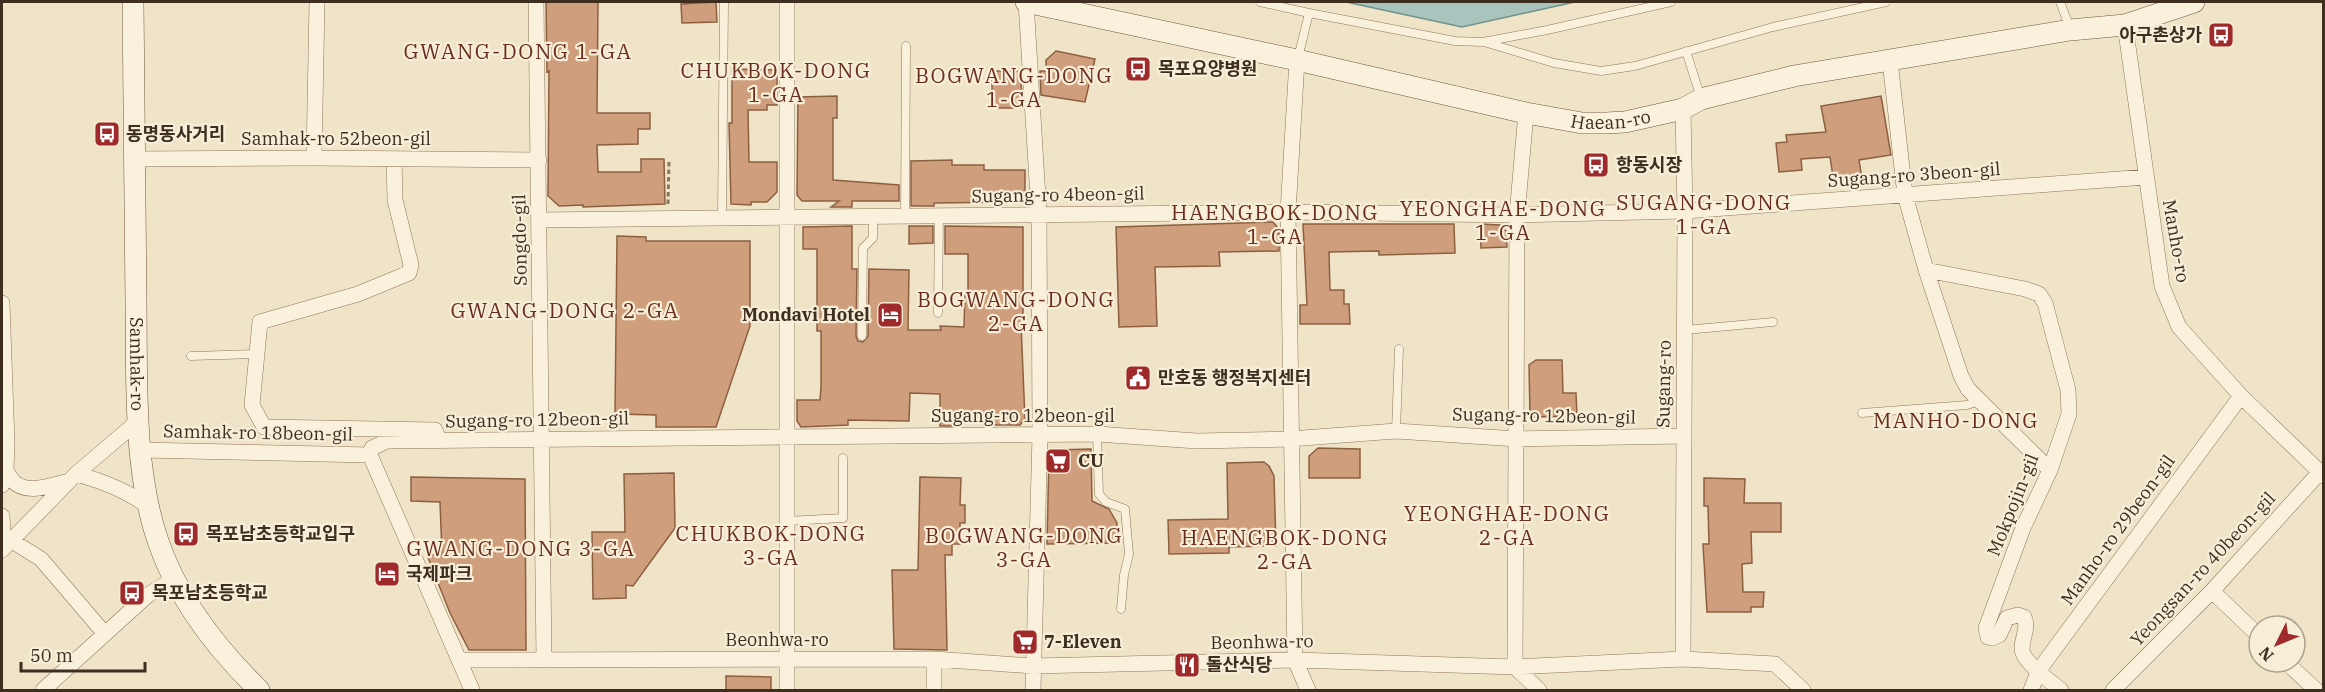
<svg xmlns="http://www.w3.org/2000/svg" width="2325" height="692" font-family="'IBM Plex Serif','Noto Sans KR',serif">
	<rect width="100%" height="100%" fill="#f0e4c8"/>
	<!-- water -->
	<path fill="#a9c4bc" stroke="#6f938a" stroke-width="1.5" d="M1346,2h229l-113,25z"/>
	<!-- building -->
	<path fill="#cf9f7d" stroke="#8d5f41" stroke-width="1.5" d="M546,2h52l-1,111h53v16h-12v15l-41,1 1,27h43v-13h23l1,45 -82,3v-2l-24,1 -11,-10 1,-125 -2,1z
		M716,2l1,20 -35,1 -1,-19z
		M1056,51l39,8 -10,43 -44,-7 -1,-24h6v-11z
		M732,69l45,1v35h-10v5h-19l1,52h28v30l-10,10h-16v3l-20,-1 -2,-81h3z
		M992,71h28l3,37h-31z
		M837,96v22h-4v62l66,5v16h-47v6h-21l8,-6h-37l-5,-6 1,-98z
		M1881,96l10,59 -32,5 3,19 -28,4 -4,-26 -29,2 1,11 -23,2 -3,-29 11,-1 -1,-7 40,-3 -5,-26z
		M952,160v5h32v5h41v32l-91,1v3h-23v-45z
		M1273,222l6,7v22l-60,1 1,14 -65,1 2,59 -38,1 -3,-100z
		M1303,224h151l1,29 -76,2v-4l-50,1 1,38h14v14h5l1,20h-50v-19h7z
		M1480,224l20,1 6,6 1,16 -26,1z
		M852,226v43h5l-1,67 2,5 5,1 5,-6 1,-67 40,1 -1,60h33l-1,-4 24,1 1,-35h3v-38h-23v-28l78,1v97h-2l4,95 -5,6h-37v-2l-30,-1v4h-13v-32l-30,-1 -1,28 -61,-1v5l-47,2 -4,-6v-21h23l1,-13v-56h-4v-82h-14v-22z
		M909,226h24v17l-24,1z
		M617,236l29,1v4h104v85l-34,101h-60v-12l-41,-1z
		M1536,360h26l1,33h13l1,23 -47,1 -1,-52z
		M1318,448l42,1v29h-51v-22z
		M1091,449l1,52 17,8 8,14v20l-70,1 2,-88 5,-6z
		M1264,462l5,4 5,10 2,70 -47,1v6l-60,1 -1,-34 60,-1 -1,-56z
		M674,473l1,55 -42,58 -7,-1v13l-33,1 -1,-67h33l-1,-58z
		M411,477l114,2 1,171h-57l-19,-37 -23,-58 15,-1 -2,-52 -29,-1z
		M920,477l41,1 -1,27h5v18h-5v21h-8v11h-7l2,95 -53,-1 -2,-79h26z
		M1704,478l41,1 -1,24h37v29h-30l1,31 -10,1 1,28h21l-1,15h-12v5h-44l-4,-68h6l-1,-38h-4z
		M726,676l45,1v13h-45z"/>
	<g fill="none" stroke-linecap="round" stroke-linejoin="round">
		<defs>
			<path id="lane" d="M1260,2l49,11 146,28 28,1 64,-12 124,-28
				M2060,2l10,26
				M1484,42l70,21 47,8 34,-5 138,-39 113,-25
				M1686,51l15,47
				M1298,58l11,-45
				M905,216l1,-170
				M722,218l2,-216
				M938,313l1,-97
				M1685,330l88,-8
				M862,336l1,-88 10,-10v-22
				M191,356l66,-2
				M1862,413l105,-8 12,-4
				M1396,431l3,-82
				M1097,434l2,60 7,8 19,7 4,45 -5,21 -3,34
				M787,521l56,-3v-60"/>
			<path id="street" d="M536,2l8,657
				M787,2v688
				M1026,2l13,212 1,221 -7,255
				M2125,25l37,261 17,41 62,69 83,80
				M1297,60l-9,152 7,448 13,30
				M1890,61l15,134 21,75 99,19 14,5 6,9 23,87 1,24 -19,56 -27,58 -37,100 2,9 4,1 7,-3 8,-17 11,-3 6,2c5,12 -2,20 -2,32 0,12 29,33 39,41
				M1526,113l-9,102 -2,452 24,23
				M314,158l3,-156
				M134,159l180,-1 225,2
				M394,159l1,41 16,65 -2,8 -51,21 -98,28 -8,83 12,22 171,3 5,11
				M539,220l749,-8 229,3 168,-4 461,-34
				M1926,270l35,106 7,13 82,81
				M2,303l5,140 -1,27 -4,15
				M141,450l229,5
				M370,455l2,-7 15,-7 710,-7 100,7 93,-2 106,-8 121,8 166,-3
				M370,455l102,235
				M2,465c4,5 7,11 11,16 13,14 36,5 52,1
				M76,474c27,7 50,16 73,33
				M2,516l2,32
				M12,541l29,18 64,75
				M2,550l74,-76 61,-52
				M2212,591l47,45
				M1683,659l2,-448 -2,-102
				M459,660l475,-1 99,7 262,-6 220,7 168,-8 92,5 28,26
				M2286,662l30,28
				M43,690l105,-95 26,-16
				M934,690v-31
				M2031,690l8,-20 202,-274
				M2113,690l99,-99 108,-119"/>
			<g id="secondary">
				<path id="s1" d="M133,2c1,100 2,200 3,300 1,76 -3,167 22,239 20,59 58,107 101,149"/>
				<path id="s2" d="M1026,2l271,58 229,53 56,10h24l19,-1 58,-13 18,-10 93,-23 276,-46 55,-5 69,-23"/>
			</g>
		</defs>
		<!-- lane casing -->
		<use href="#lane" stroke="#8d765c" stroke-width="9"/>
		<!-- street casing -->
		<use href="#street" stroke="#8d765c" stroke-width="16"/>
		<!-- secondary casing -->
		<use href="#secondary" stroke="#6f573f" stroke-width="22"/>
		<!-- path -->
		<path stroke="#8d765c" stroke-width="3" stroke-dasharray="4.5 3" stroke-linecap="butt" d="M668,204l1,-43"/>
		<!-- lane -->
		<use href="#lane" stroke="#faf1dc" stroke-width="8"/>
		<!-- street -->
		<use href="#street" stroke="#faf1dc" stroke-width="15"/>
		<!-- secondary -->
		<use href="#secondary" stroke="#faf1dc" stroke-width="21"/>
	</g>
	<!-- icons -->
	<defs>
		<symbol id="bus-square" viewBox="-11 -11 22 22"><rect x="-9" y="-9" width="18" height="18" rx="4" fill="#9e2a2b" stroke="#f7eed8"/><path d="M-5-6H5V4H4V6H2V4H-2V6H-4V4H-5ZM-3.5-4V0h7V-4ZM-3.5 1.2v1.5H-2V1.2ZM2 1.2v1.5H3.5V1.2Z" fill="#fff"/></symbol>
		<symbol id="hotel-square" viewBox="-11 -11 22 22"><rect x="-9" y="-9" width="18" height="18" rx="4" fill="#9e2a2b" stroke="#f7eed8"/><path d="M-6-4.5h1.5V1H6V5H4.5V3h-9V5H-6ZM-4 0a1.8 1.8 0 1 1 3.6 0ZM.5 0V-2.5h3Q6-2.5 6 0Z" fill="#fff"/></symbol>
		<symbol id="civic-square" viewBox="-11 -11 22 22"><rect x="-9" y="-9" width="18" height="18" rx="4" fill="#9e2a2b" stroke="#f7eed8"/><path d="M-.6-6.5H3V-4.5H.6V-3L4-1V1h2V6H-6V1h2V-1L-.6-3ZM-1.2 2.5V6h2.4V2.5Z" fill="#fff"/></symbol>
		<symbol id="supermarket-square" viewBox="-11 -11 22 22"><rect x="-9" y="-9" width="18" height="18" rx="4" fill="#9e2a2b" stroke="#f7eed8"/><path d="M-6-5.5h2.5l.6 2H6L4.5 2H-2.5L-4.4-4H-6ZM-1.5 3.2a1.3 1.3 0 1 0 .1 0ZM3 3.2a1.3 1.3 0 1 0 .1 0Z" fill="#fff"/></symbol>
		<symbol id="restaurant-square" viewBox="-11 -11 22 22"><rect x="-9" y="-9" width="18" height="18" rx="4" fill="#9e2a2b" stroke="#f7eed8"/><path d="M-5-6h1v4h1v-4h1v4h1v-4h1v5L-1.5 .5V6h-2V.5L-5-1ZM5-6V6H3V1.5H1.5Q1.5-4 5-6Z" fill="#fff"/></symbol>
	</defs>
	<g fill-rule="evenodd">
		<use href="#bus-square" x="2206" y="20" width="30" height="30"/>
		<use href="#bus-square" x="1123" y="54" width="30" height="30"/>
		<use href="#bus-square" x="92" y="119" width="30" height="30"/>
		<use href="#bus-square" x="1581" y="150" width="30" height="30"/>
		<use href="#hotel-square" x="875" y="300" width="30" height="30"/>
		<use href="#civic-square" x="1123" y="363" width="30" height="30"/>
		<use href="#supermarket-square" x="1043" y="446" width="30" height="30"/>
		<use href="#bus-square" x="171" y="519" width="30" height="30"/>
		<use href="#hotel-square" x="372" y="559" width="30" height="30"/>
		<use href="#bus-square" x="117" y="578" width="30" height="30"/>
		<use href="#supermarket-square" x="1010" y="627" width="30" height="30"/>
		<use href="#restaurant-square" x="1172" y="650" width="30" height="30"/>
	</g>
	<g text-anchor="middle" stroke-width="4.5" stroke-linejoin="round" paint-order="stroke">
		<!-- poi labels -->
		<g font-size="18" font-weight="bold" fill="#3d2e20" stroke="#f7eed8" text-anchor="start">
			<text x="2202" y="41" text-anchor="end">아구촌상가</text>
			<text x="1158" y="75">목포요양병원</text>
			<text x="126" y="140">동명동사거리</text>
			<text x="1616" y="171">항동시장</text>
			<text x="870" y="321" text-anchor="end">Mondavi Hotel</text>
			<text x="1158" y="384">만호동 행정복지센터</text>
			<text x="1078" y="467">CU</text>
			<text x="206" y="540">목포남초등학교입구</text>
			<text x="406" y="580">국제파크</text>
			<text x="152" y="599">목포남초등학교</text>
			<text x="1044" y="648">7-Eleven</text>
			<text x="1206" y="671">돌산식당</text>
		</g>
		<!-- street labels -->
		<g font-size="18" fill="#3d2e20" stroke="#f7eed8">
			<text dy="6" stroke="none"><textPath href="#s2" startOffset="598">Haean-ro</textPath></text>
			<text x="336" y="145">Samhak-ro 52beon-gil</text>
			<text transform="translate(1914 175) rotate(-4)" y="6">Sugang-ro 3beon-gil</text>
			<text transform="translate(1058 195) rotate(-1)" y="6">Sugang-ro 4beon-gil</text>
			<text transform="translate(520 240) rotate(-91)" y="6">Songdo-gil</text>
			<text transform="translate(2176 241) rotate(80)" y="6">Manho-ro</text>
			<text dy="6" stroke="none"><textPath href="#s1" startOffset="362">Samhak-ro</textPath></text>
			<text transform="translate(1664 384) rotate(-89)" y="6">Sugang-ro</text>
			<text x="1023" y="422">Sugang-ro 12beon-gil</text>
			<text transform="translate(1544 416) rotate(1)" y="6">Sugang-ro 12beon-gil</text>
			<text transform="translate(537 420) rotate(-1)" y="6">Sugang-ro 12beon-gil</text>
			<text transform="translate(258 433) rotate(1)" y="6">Samhak-ro 18beon-gil</text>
			<text transform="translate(2013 505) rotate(-68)" y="6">Mokpojin-gil</text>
			<text transform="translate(2118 530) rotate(-54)" y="6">Manho-ro 29beon-gil</text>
			<text transform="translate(2203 569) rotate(-47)" y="6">Yeongsan-ro 40beon-gil</text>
			<text x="777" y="646">Beonhwa-ro</text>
			<text transform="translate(1262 642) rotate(-1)" y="6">Beonhwa-ro</text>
		</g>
		<!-- quarter labels -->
		<g font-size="21" letter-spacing="1.5" fill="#6b2e1e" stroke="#f7eed8">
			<text x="518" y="59">GWANG-DONG 1-GA</text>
			<text x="776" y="78">CHUKBOK-DONG<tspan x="776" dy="24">1-GA</tspan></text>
			<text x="1014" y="83">BOGWANG-DONG<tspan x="1014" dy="24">1-GA</tspan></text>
			<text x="1704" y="210">SUGANG-DONG<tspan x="1704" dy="24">1-GA</tspan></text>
			<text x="1503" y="216">YEONGHAE-DONG<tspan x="1503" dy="24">1-GA</tspan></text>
			<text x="1275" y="220">HAENGBOK-DONG<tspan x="1275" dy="24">1-GA</tspan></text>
			<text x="1016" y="307">BOGWANG-DONG<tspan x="1016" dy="24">2-GA</tspan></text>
			<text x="565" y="318">GWANG-DONG 2-GA</text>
			<text x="1956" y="428">MANHO-DONG</text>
			<text x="1507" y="521">YEONGHAE-DONG<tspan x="1507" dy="24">2-GA</tspan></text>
			<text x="771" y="541">CHUKBOK-DONG<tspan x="771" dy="24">3-GA</tspan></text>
			<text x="1024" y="543">BOGWANG-DONG<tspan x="1024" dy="24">3-GA</tspan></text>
			<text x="1285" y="545">HAENGBOK-DONG<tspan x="1285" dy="24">2-GA</tspan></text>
			<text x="521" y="556">GWANG-DONG 3-GA</text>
		</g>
	</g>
	<!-- border -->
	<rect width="2325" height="692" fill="none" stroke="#3d2e20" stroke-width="6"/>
	<!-- north arrow -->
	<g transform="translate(2277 644) rotate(227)"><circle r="28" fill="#f7eed8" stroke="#ada18e" stroke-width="1.5"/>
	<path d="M0-4.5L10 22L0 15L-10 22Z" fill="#9e2a2b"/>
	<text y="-9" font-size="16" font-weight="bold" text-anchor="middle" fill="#3d2e20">N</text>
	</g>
	<!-- scale -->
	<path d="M21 662v9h124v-9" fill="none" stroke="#3d2e20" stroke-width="3"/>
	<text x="30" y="662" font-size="18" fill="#3d2e20" stroke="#f7eed8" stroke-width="4.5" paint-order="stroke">50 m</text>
</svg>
